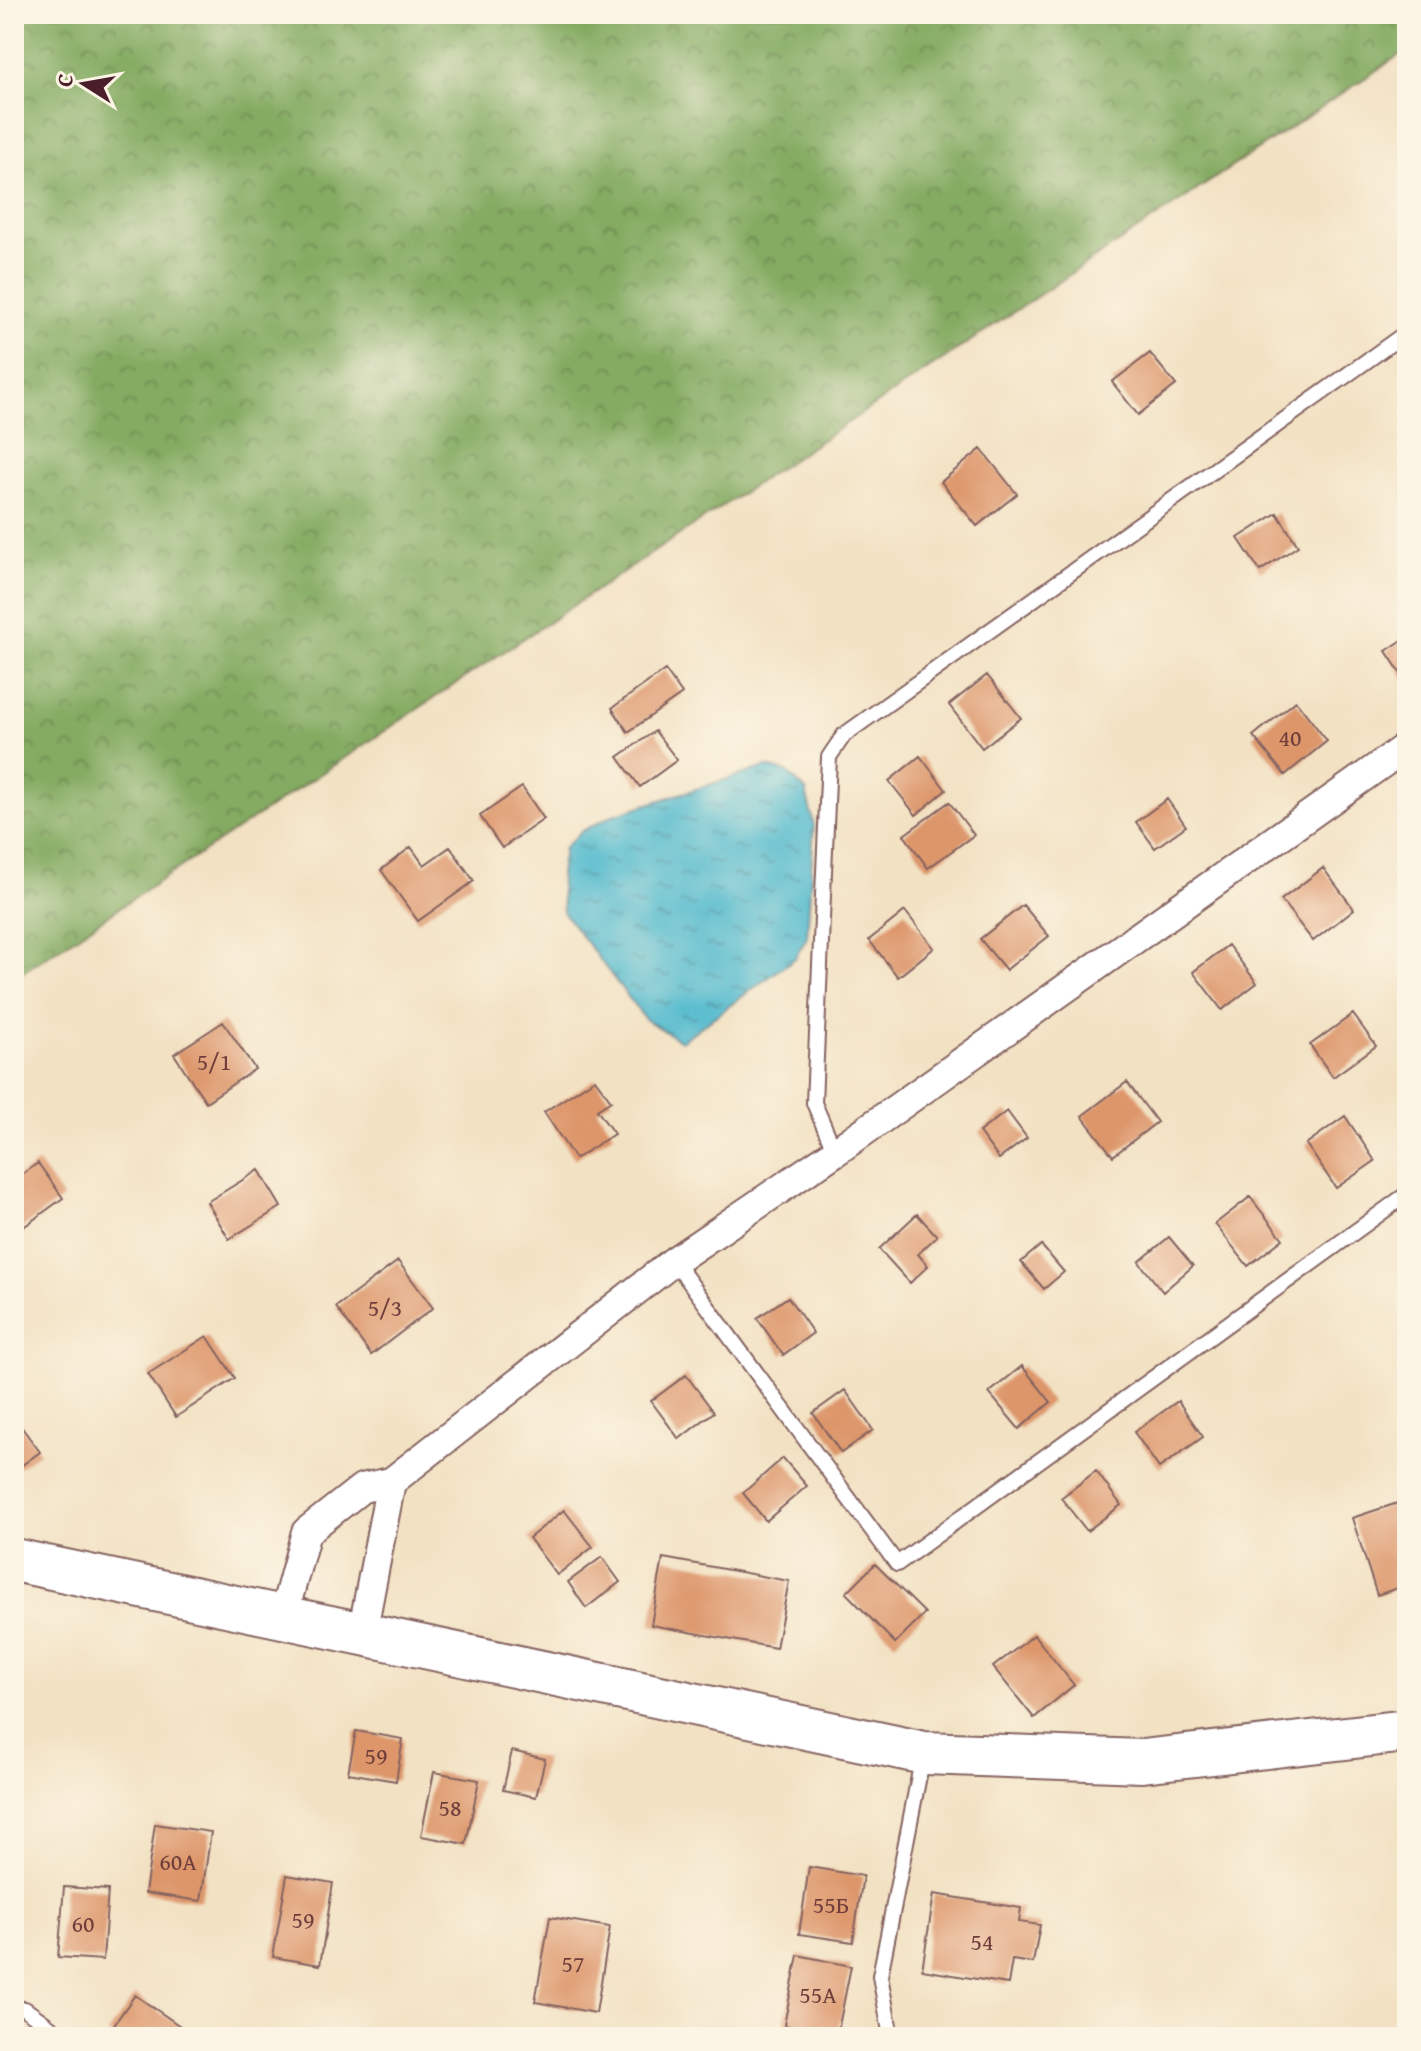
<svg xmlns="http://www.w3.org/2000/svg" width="1421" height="2051" font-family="'Gentium Book Plus',serif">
	<defs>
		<pattern id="forest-crowns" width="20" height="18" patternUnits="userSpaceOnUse" patternTransform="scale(2)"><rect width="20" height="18" fill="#84ab62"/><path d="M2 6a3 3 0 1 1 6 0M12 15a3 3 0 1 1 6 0" fill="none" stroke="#6e8b51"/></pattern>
		<pattern id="water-ripples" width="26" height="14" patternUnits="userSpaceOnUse" patternTransform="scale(2)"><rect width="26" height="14" fill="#4fb9cd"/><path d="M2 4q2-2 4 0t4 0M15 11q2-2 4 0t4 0" fill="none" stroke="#4496a7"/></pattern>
	</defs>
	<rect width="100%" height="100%" fill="#fcf5e5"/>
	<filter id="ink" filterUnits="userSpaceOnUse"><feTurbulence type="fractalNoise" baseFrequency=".0125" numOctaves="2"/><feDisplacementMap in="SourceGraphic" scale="16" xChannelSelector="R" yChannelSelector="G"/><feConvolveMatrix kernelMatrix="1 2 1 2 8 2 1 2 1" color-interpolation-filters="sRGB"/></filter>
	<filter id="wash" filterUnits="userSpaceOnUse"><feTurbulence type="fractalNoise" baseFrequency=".006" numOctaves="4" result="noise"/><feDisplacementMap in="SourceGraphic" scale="32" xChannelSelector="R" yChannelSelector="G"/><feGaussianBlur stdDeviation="1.8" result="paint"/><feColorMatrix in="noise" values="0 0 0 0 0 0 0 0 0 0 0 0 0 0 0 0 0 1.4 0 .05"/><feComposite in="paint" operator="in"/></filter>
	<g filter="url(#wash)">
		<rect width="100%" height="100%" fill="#f2e1c2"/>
		<!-- forest -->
		<path fill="url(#forest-crowns)" stroke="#676546" stroke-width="2" d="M14,14h1393v36l-1393,928z"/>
		<!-- water -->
		<path fill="url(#water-ripples)" stroke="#4c6c7c" stroke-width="2" d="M766,767l21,5 19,19 8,35 -7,111 -12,21 -114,83 -36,-22 -82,-107 -3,-38 4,-26 18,-17 31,-16z"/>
		<g id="blocks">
			<!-- building -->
			<path fill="#dd966b" d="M1150,353l26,32 -38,30 -26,-33z
				M981,449l36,45 -40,32 -36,-44z
				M1277,513l21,33 -38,25 -22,-33z
				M1407,637v46l-21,-32z
				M665,670l17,24 -54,38 -16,-24z
				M987,675l34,43 -39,30 -33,-43z
				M1296,701l31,40 -42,34 -32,-39z
				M655,731l22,29 -37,27 -22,-30z
				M920,756l26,34 -30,25 -27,-34z
				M522,787l22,32 -42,29 -22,-32z
				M1167,799l19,27 -31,22 -19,-26z
				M949,802l25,33 -46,33 -24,-33z
				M411,847l13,18 26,-18 24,34 -56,40 -37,-51z
				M1323,868l31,41 -41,32 -32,-41z
				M1023,905l26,31 -43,34 -26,-31z
				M905,911l29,37 -36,29 -29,-37z
				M1228,945l29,38 -35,27 -29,-38z
				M1353,1014l23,32 -43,31 -23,-32z
				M223,1022l32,47 -49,33 -32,-48z
				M595,1079l16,22 -14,9 17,24 -39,25 -31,-47z
				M1127,1082l30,40 -44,34 -31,-40z
				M1007,1111l20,27 -28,21 -20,-27z
				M1345,1116l30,45 -39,27 -30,-44z
				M38,1163l25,35 -49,36v-54z
				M259,1170l22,37 -52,32 -22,-37z
				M1250,1197l33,42 -35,27 -33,-42z
				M917,1214l20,22 -19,18 10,12 -18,17 -31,-34z
				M1169,1237l24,29 -30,26 -24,-30z
				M1041,1245l23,27 -20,17 -23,-27z
				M398,1261l35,47 -62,47 -35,-48z
				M788,1297l25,36 -30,22 -26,-37z
				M207,1336l28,42 -59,39 -28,-43z
				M1022,1366l29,36 -32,27 -30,-36z
				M686,1375l28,37 -35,27 -28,-38z
				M845,1390l28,40 -32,23 -28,-40z
				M1178,1401l25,36 -44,31 -25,-36z
				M14,1417l26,35 -26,19z
				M783,1458l24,28 -41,35 -23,-28z
				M1096,1471l25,34 -34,26 -26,-33z
				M1407,1500v85l-30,10 -25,-77z
				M564,1510l29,37 -36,28 -28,-37z
				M602,1557l18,25 -34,26 -18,-26z
				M663,1558l126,23 -13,67 -125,-23z
				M875,1564l50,49 -30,30 -49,-50z
				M1034,1635l40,50 -40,33 -41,-51z
				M356,1731l47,8 -7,42 -48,-8z
				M512,1751l33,8 -9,38 -33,-7z
				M434,1772l45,8 -13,64 -45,-8z
				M155,1824l56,8 -10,69 -56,-8z
				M809,1867l54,9 -10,66 -54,-8z
				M287,1875l46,8 -13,82 -47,-8z
				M64,1887l44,3 -5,70 -45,-3z
				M934,1894l87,14 -2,14 21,3 -7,38 -21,-3 -4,24 -86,-14z
				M550,1917l60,10 -14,86 -61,-11z
				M798,1955l53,11 -14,70 -53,-11z
				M135,1995l45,31 -8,11h-58l-6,-4z"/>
		</g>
	</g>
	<g filter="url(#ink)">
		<use href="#blocks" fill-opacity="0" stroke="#856360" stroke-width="2"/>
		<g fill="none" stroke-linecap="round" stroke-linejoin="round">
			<defs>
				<path id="lane" d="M835,1152l-21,-49 15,-346 15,-22 563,-403
					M674,1261l223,303 510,-370
					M25,2009l39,28
					M891,2037l-11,-61 43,-221"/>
				<path id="street" d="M283,1617l23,-85 56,-44 29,-6
					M362,1634l29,-152 283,-221 161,-109 572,-406"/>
				<path id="secondary" d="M14,1560l910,193 218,8 265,-30"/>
			</defs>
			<!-- lane casing -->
			<use href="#lane" stroke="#856360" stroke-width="18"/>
			<!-- street casing -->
			<use href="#street" stroke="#856360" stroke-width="32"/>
			<!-- secondary casing -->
			<use href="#secondary" stroke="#856360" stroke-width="46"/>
			<!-- lane -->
			<use href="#lane" stroke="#fff" stroke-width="14"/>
			<!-- street -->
			<use href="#street" stroke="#fff" stroke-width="28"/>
			<!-- secondary -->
			<use href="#secondary" stroke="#fff" stroke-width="42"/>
		</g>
	</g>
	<g text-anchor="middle" stroke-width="8" stroke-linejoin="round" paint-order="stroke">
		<!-- number labels -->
		<g font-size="24" fill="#6f3d3b">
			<text x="1290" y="746">40</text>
			<text x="214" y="1070">5/1</text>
			<text x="385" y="1316">5/3</text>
			<text x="376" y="1764">59</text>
			<text x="450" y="1816">58</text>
			<text x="178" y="1870">60А</text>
			<text x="831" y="1913">55Б</text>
			<text x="303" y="1928">59</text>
			<text x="83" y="1932">60</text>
			<text x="982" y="1950">54</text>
			<text x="573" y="1972">57</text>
			<text x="818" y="2003">55А</text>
		</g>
	</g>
	<!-- margin -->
	<rect width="1421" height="2051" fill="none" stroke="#fcf5e5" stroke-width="48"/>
	<!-- north arrow -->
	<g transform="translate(84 84) rotate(281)" stroke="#fcf5e5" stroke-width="6" paint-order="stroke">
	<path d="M0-6L14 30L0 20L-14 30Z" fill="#4a1f2b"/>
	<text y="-12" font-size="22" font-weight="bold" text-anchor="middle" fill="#4a1f2b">С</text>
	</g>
</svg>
